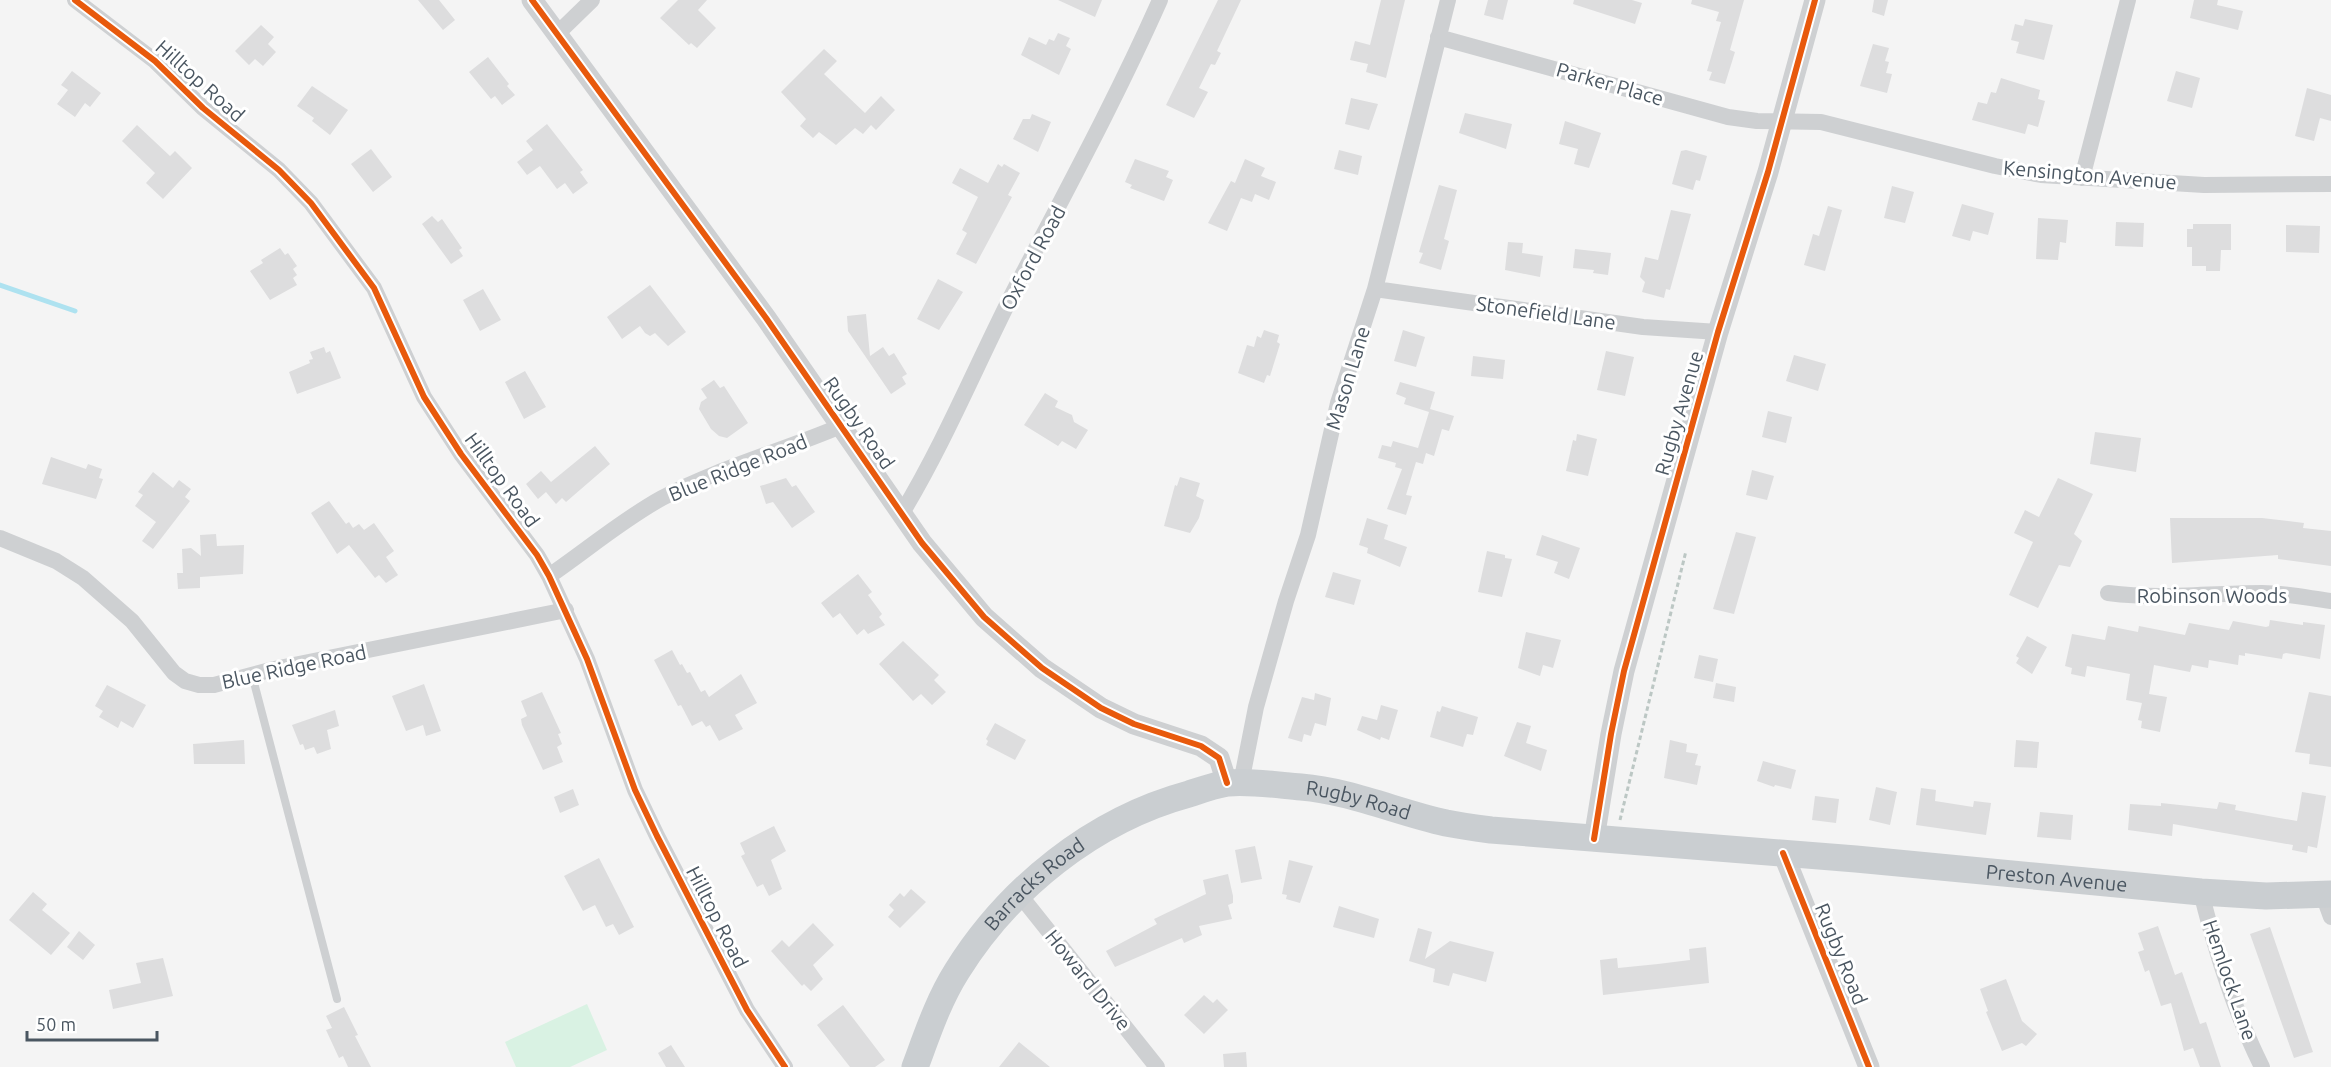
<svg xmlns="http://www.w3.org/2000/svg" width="2331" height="1067" font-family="Ubuntu,sans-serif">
	<rect width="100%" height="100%" fill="#f4f4f4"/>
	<!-- green -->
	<path fill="#d9f2e3" d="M587,1004l20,46 -37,17h-54l-11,-25z"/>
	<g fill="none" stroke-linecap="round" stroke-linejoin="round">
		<!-- stream -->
		<path stroke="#aee2f0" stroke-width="5" d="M0,285l75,26"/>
	</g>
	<!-- building -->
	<path fill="#ddddde" d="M418,0h21l16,20 -12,10z
		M678,0h29l-9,10 18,18 -19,20 -6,-5 -2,2 -29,-27z
		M1058,0h44l-7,17z
		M1218,0h23l-24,51 4,2 -6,12 -4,-1 -12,24 9,4 -14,26 -28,-13z
		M1381,0h24l-19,78 -20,-6 2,-8 -18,-4 5,-19 15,4z
		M1488,0h20l-5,20 -19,-5z
		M1574,0h58l10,3 -7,21 -62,-20z
		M1692,0h52l-14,50 5,2 -10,32 -16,-4 3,-8 -5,-1 14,-49 -5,-1 3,-9 -28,-8z
		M1874,0h14l-4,16 -12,-4z
		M2194,0h24l-1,5 26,6 -5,19 -48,-12z
		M2025,19l28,6 -9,35 -28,-7 3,-11 -8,-2 4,-16 8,2z
		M261,25l13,12 -6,7 8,8 -13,14 -8,-7 -6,6 -14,-14z
		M1058,33l12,5 -4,8 5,3 -12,26 -38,-20 8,-18 17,8 3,-6 5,2z
		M1873,44l16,4 -4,13 4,1 -3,11 6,1 -5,19 -27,-7z
		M824,49l13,12 -13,13 41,39 16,-17 14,14 -19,20 -5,-5 -8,9 -8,-6 -19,17 -17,-13 -6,6 -13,-12 6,-7 -25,-27z
		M488,57l21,27 -2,2 8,9 -13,10 -7,-9 -4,3 -22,-27z
		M72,71l29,22 -11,14 -5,-4 -10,14 -18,-13 11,-14 -7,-5z
		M2176,71l24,7 -8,30 -25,-7z
		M2001,78l39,12 -2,9 7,2 -7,26 -10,-3 -3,10 -53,-14 6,-18 9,2 4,-12 5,1z
		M312,86l36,24 -18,25 -18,-14 2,-3 -17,-12z
		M2307,88l24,7v26l-11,-3 -6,23 -19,-5z
		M1351,98l27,6 -9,26 -24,-6z
		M1465,113l47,11 -6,25 -47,-16z
		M1032,114l19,8 -13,30 -25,-13 10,-20h7z
		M1565,121l36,12 -12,35 -15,-4 4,-15 -19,-5z
		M547,124l36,46 -3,2 8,11 -15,11 -8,-11 -8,6 -17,-23 -13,9 -10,-13 16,-12 -7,-9z
		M137,125l33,31 5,-5 17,17 -29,31 -17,-16 9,-10 -33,-32z
		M371,149l21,28 -19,15 -22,-28z
		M1339,150l23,6 -4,19 -24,-6z
		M1686,150l21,6 -7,25 -4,-1 -3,10 -21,-6 9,-33z
		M1135,159l34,12 -3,6 7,3 -9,21 -34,-13 2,-3 -7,-3z
		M1245,159l20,9 -4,8 15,6 -7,18 -14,-6 -3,8 -11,-4 -14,33 -19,-8 23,-42 4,2z
		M998,164l4,3 2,-3 16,9 -12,22 4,2 -36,67 -20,-10 11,-21 -5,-3 16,-33 -26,-14 8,-15 28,15z
		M1439,185l18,5 -13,49 5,2 -8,29 -22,-7 4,-10 -4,-1z
		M1892,186l22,6 -9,31 -21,-5z
		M1962,204l32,9 -6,22 -15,-4 -3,10 -18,-5z
		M1828,206l14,4 -17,61 -21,-6 9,-31 6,2z
		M1671,210l20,4 -21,76 -4,-1 -2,9 -22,-6 3,-10 -5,-5 5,-20 13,3z
		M432,216l6,6 4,-3 20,29 -3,2 4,6 -12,8 -29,-40z
		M2038,218l30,2 -2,23 -6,-1 -2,18 -22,-1z
		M2116,222l28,1 -1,24 -28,-1z
		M2193,224h38v26h-10l-1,21h-14v-5h-14v-19h-5v-18h6z
		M2286,225l34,1 -1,27 -33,-1z
		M1508,242l15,1 -1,10 21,3 -3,21 -35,-7z
		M280,248l5,7 3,-2 9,13 -4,3 4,6 -4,3 4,7 -27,15 -20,-29 13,-8 -2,-3z
		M1575,249l36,4 -3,22 -15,-2 1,-3 -21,-2z
		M938,279l25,13 -24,38 -22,-11z
		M650,285l36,47 -18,14 -13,-13 -5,3 -5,-3 -5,-7 -18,13 -15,-22z
		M483,289l18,31 -21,11 -17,-31z
		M866,314l4,42 13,-9 6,9 5,-3 13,21 -5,3 4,7 -15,10 -43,-63 -1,-15z
		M1264,330l15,5 -2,7 3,2 -10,32 -3,-1 -3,8 -26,-10 9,-28 7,2 3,-11 4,2z
		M1403,330l22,7 -9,30 -22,-6z
		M324,347l2,6 4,-2 11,27 -44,16 -8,-22 21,-9 -1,-3 4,-1 -3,-7z
		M1606,351l28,6 -9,39 -28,-6z
		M1794,355l32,9 -8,27 -32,-10z
		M1473,356l32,4 -2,19 -32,-3z
		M525,371l21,36 -22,12 -19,-37z
		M714,380l6,8 4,-2 24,37 -21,15 -8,-2 -8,-7 -12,-20 2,-7 6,-4 -6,-9z
		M1400,382l35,10 -5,17 24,7 -5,15 -7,-2 -8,27 -8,-3 -3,11 -7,-2 -10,33 6,1 -6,19 -19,-6 15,-40 -7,-2 1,-4 -18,-5 4,-13 9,2 2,-6 25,7 11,-36 -25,-8 2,-6 -10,-4z
		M1045,393l13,8 -3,6 17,8 2,7 14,8 -12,19 -14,-8 -4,5 -34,-21z
		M1768,411l24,6 -6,26 -24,-6z
		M2095,432l46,6 -5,34 -46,-8z
		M1577,434l20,5 -9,37 -22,-5 7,-31 3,1z
		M595,446l15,18 -44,38 -4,-4 -6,6 -10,-12 -8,7 -12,-15 15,-13 10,11z
		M51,457l35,12 2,-5 14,5 -3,9 4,1 -7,20 -54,-15z
		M1752,470l22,6 -7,24 -21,-5z
		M153,472l20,16 6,-8 12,9 -6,8 5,4 -37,48 -11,-8 14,-19 -21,-16 8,-11 -5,-3z
		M1180,477l20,6 -4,13 8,4 -5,18 -9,15 -26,-7 11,-41 2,1z
		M786,478l6,9 4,-2 19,27 -23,16 -19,-26 -7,2 -6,-18z
		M2058,478l35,16 -19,40 8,7 -12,26 -11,-2 -21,43 -29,-13 24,-53 -19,-9 11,-23 14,7z
		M329,501l17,23 3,-2 4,6 6,-4 5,6 10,-7 20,28 -8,6 12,18 -12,8 -7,-8 -4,3 -26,-33 -12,9 -26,-41z
		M1367,518l21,7 -4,14 23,8 -7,20 -33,-14 1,-5 -9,-3z
		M2170,518h92l42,5 -1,5 28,3v35l-53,-7v-4l-106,8z
		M1736,532l20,5 -22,77 -21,-5z
		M216,534l1,12 27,-1 -1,29 -43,3v11l-22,1 -1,-16h6l-1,-24 9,-1 10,8 -1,-21z
		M1542,535l38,13 -11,31 -15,-6 4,-11 -22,-7z
		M1487,551l18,4v3l7,1 -10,38 -24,-5z
		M1333,572l28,8 -7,25 -29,-8z
		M858,574l14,18 -4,3 14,19 -3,3 6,8 -17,9 -4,-5 -7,6 -17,-22 -7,5 -12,-15z
		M2270,620l33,5v-3l22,3 -5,34 -34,-6 -3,1 -1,5 -37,-6v3l-6,-1 -1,10 -29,-5 -1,8 -16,-3 -2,7 -36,-7 -5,29 18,3 -7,35 -19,-4 1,-7 -4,-1 4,-17 -16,-3 4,-26 -43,-8 -2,11 -14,-3 1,-6 -7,-2 7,-32 33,6 3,-14 30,6 1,-6 46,9 4,-12 40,7 4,-9 33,6 3,-1z
		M1526,632l35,8 -8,28 -10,-3 -3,11 -22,-8z
		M2027,636l20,11 -15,27 -16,-11 3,-5 -3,-2z
		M903,641l36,34 -5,5 12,12 -14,13 -11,-11 -8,7 -34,-37z
		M672,650l8,15 2,-1 5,9 3,-1 11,20 4,-2 4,7 32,-23 16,29 -22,12 8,14 -24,12 -9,-16 -4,2 -4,-6 -10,5 -11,-21 -3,1 -24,-46z
		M1699,655l19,4 -5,23 -19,-4z
		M1716,683l20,4 -2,15 -21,-4z
		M424,684l17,47 -15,5 -3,-11 -17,6 -14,-35z
		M107,685l39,20 -13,23 -12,-7 -3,7 -19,-11 4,-6 -8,-5z
		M542,692l19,41 -3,1 4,10 -5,3 6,15 -20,8 -21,-45 -1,-6 6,-3 -6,-15z
		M2309,692l22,4v71l-22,-3 1,-10 -15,-2z
		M1315,693l16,5 -5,28 -11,-3 -4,13 -7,-2 -2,8 -14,-4 14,-41 12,3z
		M1381,705l17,5 -9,30 -8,-3 -1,3 -23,-10 5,-14 15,4z
		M1442,706l36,11 -5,18 -6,-1 -4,13 -33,-10 7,-26 3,1z
		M335,710l4,16 -12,4 4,19 -14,5 -3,-7 -9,3 -2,-6 -3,1 -8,-20z
		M1517,722l14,4 -5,17 21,7 -6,21 -37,-15z
		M995,723l31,17 -11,20 -29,-15 2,-4 -2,-2z
		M244,740l1,24h-51l-1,-20z
		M1670,740l17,4 -1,8 12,2 -3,11 6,1 -4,19 -33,-7z
		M2016,740l23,2 -2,26 -23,-1z
		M1763,761l33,9 -5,19 -16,-4 -1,2 -17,-6z
		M1876,787l21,5 -7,33 -21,-5z
		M1921,788l15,2 -1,11 38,6 1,-6 17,2 -5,32 -70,-10z
		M573,789l6,16 -19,8 -6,-16z
		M2302,792l24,4 -9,52 -9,-2 -1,7 -15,-3 1,-5 -120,-21 -1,12 -44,-6 2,-26 31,2v-3l56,6 2,-7 17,3 -1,5 62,11z
		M1815,796l24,3 -3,24 -24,-3z
		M2040,812l33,3 -2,25 -34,-3z
		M774,826l12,25 -15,9 11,29 -13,7 -6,-12 -6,3 -16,-31 4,-2 -5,-11z
		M1255,846l7,33 -21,4 -6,-33z
		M599,858l35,69 -15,8 -6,-11 -7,3 -11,-22 -12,6 -19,-35z
		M1289,860l24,6 -13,37 -14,-4 1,-4 -5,-1z
		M1228,874l5,22v7l-5,2 4,14 -33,7 3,9 -18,8 -2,-5 -67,29 -9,-16 51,-27 -3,-5 52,-25 -3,-14z
		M911,889l15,13 -26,26 -12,-11 6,-7 -5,-5 11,-12 4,4z
		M33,892l14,12 -5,6 28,23 -19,22 -42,-35z
		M1339,906l40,13 -5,19 -41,-11z
		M813,923l21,22 -21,20 10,14 -12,12 -7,-7 -2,2 -31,-35 11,-11 7,7z
		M2158,926l17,49 7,-3 18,52 6,-2 15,45h-21l-7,-19 -9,3 -13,-48 -10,3 -12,-36 -4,2 -7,-20 6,-2 -6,-17z
		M2270,927l43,125 -19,6 -44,-124z
		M1418,928l14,4 -7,27 25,-18 44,11 -8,30 -33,-9 -4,13 -16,-4 2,-13 -26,-8z
		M79,931l16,14 -12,15 -16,-13z
		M1706,947l3,36 -106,12 -3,-35 17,-2 1,10 40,-4 32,-4 -1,-11z
		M163,958l10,38 -60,13 -4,-19 32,-7 -5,-20z
		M2006,979l16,42 15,13 -11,12 -4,-3 -20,8 -16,-39 2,-1 -8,-22z
		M1204,995l9,8 4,-4 11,11 -24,24 -20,-19z
		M843,1005l42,55 -10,7h-25l-33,-42z
		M344,1007l14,28 -3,1 16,31h-23l-5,-11 -4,2 -13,-28 6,-2 -6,-12z
		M1019,1042l31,25h-51z
		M671,1045l14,22h-19l-8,-14z
		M1246,1052l1,15h-23l-1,-13z"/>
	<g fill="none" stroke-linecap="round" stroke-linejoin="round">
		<!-- path -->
		<path stroke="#bcc7c4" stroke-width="3" stroke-dasharray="4.5 3" stroke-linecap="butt" d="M1620,820l66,-269"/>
		<!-- service -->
		<path stroke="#ced0d2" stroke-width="8" d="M252,675l85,324"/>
		<!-- minor -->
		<path stroke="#ced0d2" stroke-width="16" d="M75,0l80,61 48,47 76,62 32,33 63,85 50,109 37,57 76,101 12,21 38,83 48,131 22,46 90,174 38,57
			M557,34l35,-34
			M1438,37l290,80 29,4 64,1 174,44 46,9 163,10 127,-1
			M2082,178l46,-178
			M1375,289l268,38 75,5
			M902,513c44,-73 76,-152 115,-228 49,-94 100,-188 143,-285
			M0,538l56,23 27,17 49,43 42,52 11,8 14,4h15l60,-16 292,-59
			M549,576c38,-26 73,-56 113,-78 57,-30 120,-47 179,-72
			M2108,593c56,7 99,0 154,0 23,0 46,5 69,8
			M1241,783l15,-76 30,-106 22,-66 30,-132 37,-114 73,-289
			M2201,892c15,61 33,119 61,175
			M1019,894l138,173
			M2323,895l8,22"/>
		<!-- tertiary -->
		<path stroke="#ced0d2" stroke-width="21" d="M532,0l234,318 156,225 62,74 58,51 59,40 33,16 67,22 18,12 8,25
			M1594,839l17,-105 13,-63 94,-339 50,-160 47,-172
			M1783,853l86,214"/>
		<!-- primary -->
		<path stroke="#caced1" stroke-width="27" id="s1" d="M915,1067c12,-32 23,-66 42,-96 52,-83 136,-151 232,-177 12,-4 26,-9 39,-11 23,-2 49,2 73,4 49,4 96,25 145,36 15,3 30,5 45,7l365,29 345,33 65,4 65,-2"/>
		<defs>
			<path id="cycleway" d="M75,0l80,61 48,47 76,62 32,33 63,85 50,109 37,57 76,101 12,21 38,83 48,131 22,46 90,174 38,57
				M532,0l234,318 156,225 62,74 58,51 59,40 33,16 67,22 18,12 8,25
				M1594,839l17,-105 13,-63 94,-339 50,-160 47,-172
				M1783,853l86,214"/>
		</defs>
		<!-- cycleway casing -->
		<use href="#cycleway" stroke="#fff" stroke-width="10"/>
		<!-- cycleway -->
		<use href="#cycleway" stroke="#e8590c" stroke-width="6"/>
	</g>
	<g text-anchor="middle" stroke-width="6" stroke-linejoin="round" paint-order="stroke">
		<!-- street labels -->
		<g font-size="20" fill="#4a5661" stroke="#fff">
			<text transform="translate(200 81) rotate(42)" y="7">Hilltop Road</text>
			<text transform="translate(1610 84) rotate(16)" y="7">Parker Place</text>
			<text transform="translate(2090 175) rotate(5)" y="7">Kensington Avenue</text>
			<text transform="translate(1033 258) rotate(-62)" y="7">Oxford Road</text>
			<text transform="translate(1546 313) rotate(8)" y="7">Stonefield Lane</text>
			<text transform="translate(1348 378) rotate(-73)" y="7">Mason Lane</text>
			<text transform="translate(1679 413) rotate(-74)" y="7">Rugby Avenue</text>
			<text transform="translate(859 423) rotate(55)" y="7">Rugby Road</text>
			<text transform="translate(738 468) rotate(-22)" y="7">Blue Ridge Road</text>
			<text transform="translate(502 480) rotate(54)" y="7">Hilltop Road</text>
			<text x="2212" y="603">Robinson Woods</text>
			<text transform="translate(294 667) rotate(-12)" y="7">Blue Ridge Road</text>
			<text dy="7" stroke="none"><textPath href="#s1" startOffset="576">Rugby Road</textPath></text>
			<text dy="7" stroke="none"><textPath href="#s1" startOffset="1280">Preston Avenue</textPath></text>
			<text dy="7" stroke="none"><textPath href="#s1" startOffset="222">Barracks Road</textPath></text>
			<text transform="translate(717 917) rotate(63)" y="7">Hilltop Road</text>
			<text transform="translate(1841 954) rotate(68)" y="7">Rugby Road</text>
			<text transform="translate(1088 980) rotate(51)" y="7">Howard Drive</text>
			<text transform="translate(2230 980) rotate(71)" y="7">Hemlock Lane</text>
		</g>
	</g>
	<!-- scale -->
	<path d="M27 1031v9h130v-9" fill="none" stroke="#4a5661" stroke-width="3"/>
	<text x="36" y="1031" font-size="18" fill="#4a5661" stroke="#ffffff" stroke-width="4.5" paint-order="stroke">50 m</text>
</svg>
